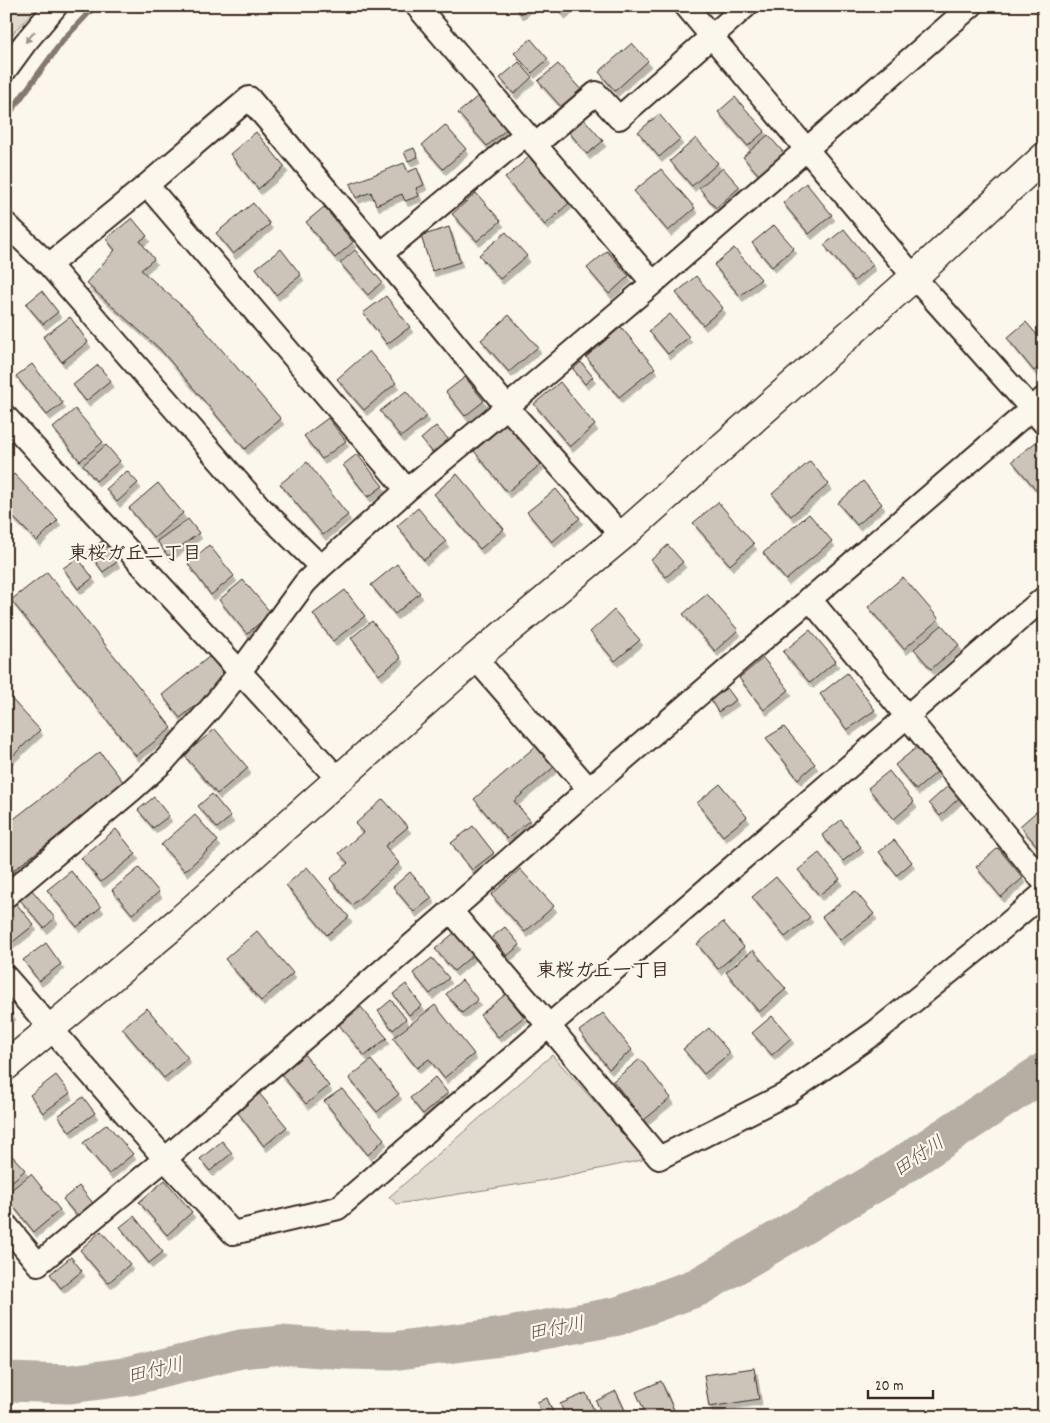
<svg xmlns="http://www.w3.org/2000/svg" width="1050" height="1423" font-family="Dekko,'Klee One',sans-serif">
	<defs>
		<filter id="shadow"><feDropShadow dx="3" dy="5.5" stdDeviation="0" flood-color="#0004"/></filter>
	</defs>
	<rect width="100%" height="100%" fill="#fbf7ec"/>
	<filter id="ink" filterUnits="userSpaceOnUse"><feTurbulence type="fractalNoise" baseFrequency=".02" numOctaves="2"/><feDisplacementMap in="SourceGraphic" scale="10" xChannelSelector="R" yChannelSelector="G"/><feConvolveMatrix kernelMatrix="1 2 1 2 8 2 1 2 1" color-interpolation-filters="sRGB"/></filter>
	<g filter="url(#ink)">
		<!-- green -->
		<path fill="#dfd9ce" stroke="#8d8276" d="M6,6h33l-23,24 -10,15z
			M552,1055l95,104 -101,21 -149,24 -8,-7z"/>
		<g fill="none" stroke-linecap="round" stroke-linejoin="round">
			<!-- stream -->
			<path stroke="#85796d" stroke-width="6" d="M6,118l58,-79 31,-33"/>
			<!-- river -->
			<path stroke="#b6aea2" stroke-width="39" d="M6,1382l64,2 61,-8 110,-27 40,-4 67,5 44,1 118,-15 108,-20 80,-29 185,-109 161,-106"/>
		</g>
		<!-- building -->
		<path fill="#ccc4b9" stroke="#3b2a1e" filter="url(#shadow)" d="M514,6h15l-8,8z
			M556,6h15l-8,8z
			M531,39l17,20 -16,14 -18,-20z
			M632,43l16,18 -33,30 -16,-19z
			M519,62l13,15 -18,17 -14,-16z
			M558,64l25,28 -20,17 -25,-28z
			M478,96l29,33 -20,17 -29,-33z
			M735,97l30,34 -17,15 -30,-34z
			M659,114l21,25 -21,18 -21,-25z
			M583,118l20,23 -16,13 -19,-23z
			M445,125l21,24 -23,20 -21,-24z
			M256,132l29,35 -27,22 -28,-35z
			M768,135l16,18 -25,22 -16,-18z
			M696,138l22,25 -26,23 -22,-25z
			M414,148l4,9 -10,4 -4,-9z
			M529,157l40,46 -24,22 -40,-47z
			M404,163l4,9 9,-4 7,17 -8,3 3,8 -14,5 -3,-7 -26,11 -5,-13 -15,6 -6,-14z
			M723,168l17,19 -24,21 -17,-20z
			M661,169l34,39 -27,23 -34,-40z
			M806,183l26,32 -23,19 -26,-31z
			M476,193l25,28 -24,20 -25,-27z
			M253,203l17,21 -37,30 -17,-21z
			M324,207l29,35 -18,16 -29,-36z
			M132,218l15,18 -7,5 14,18 -13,11 50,44 90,105 -36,30 -85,-100 -74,-66 29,-33 -9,-11z
			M774,225l20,23 -22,19 -20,-24z
			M449,227l11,35 -28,9 -11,-35z
			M844,229l29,36 -19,16 -30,-36z
			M506,232l21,24 -27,23 -21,-24z
			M1044,236v14l-7,-8z
			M734,248l27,31 -21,17 -26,-31z
			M281,249l20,26 -25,20 -20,-27z
			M355,250l27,32 -14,13 -28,-32z
			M607,251l22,25 -20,18 -22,-26z
			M696,276l27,32 -20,17 -27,-32z
			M42,291l16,21 -15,12 -17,-20z
			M386,296l24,31 -23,17 -24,-31z
			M670,314l19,23 -21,17 -19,-23z
			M509,315l29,32 -29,25 -28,-32z
			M70,317l18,25 -26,20 -19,-25z
			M1026,322l18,21v20l-10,8 -27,-33z
			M621,327l34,41 -36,29 -33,-40z
			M369,351l27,32 -32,27 -27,-31z
			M581,362l12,15 -8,7 -12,-15z
			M32,364l31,39 -16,12 -31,-39z
			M98,365l13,16 -25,20 -13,-16z
			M465,377l19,24 -19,15 -19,-24z
			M560,382l35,43 -25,22 -36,-43z
			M406,391l21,25 -26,21 -21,-26z
			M75,409l28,33 -23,19 -27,-33z
			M328,418l18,23 -24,18 -18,-23z
			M507,423l34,41 -34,28 -33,-41z
			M436,426l15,16 -15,14 -15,-17z
			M1036,442l8,9v48l-32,-38z
			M106,445l14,16 -24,20 -13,-16z
			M357,454l26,32 -15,11 -25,-32z
			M810,461l19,23 -38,32 -19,-22z
			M307,462l41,53 -25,20 -43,-51z
			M127,471l11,12 -21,19 -11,-13z
			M14,474l44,46 -21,21 -31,-31v-28z
			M457,474l47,55 -24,20 -46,-55z
			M863,481l19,23 -25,21 -19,-22z
			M158,483l25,30 -29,25 -25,-30z
			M556,489l24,29 -28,24 -25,-30z
			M718,502l36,42 -24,21 -37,-42z
			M418,508l28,34 -22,18 -27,-34z
			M809,514l23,27 -46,39 -23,-27z
			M188,519l11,14 -31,23 -11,-15z
			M102,541l15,21 -14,10 -15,-21z
			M209,545l25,31 -23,19 -23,-31z
			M668,545l15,17 -17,15 -15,-17z
			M78,558l15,20 -15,11 -15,-21z
			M397,564l23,29 -25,21 -24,-29z
			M47,572l125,156 -36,28 -125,-156z
			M903,577l36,42 -35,30 -36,-42z
			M243,580l28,33 -24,21 -28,-34z
			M345,590l20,26 -32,25 -20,-27z
			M707,594l31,36 -23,21 -32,-37z
			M614,610l26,30 -25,21 -25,-29z
			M372,621l29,37 -22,17 -28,-37z
			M942,625l17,20 -28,24 -17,-20z
			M810,630l26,31 -26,22 -27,-31z
			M210,656l18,24 -48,38 -18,-23z
			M763,658l26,32 -25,20 -25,-32z
			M847,673l28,37 -28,20 -27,-36z
			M727,688l9,12 -18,12 -8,-13z
			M6,693l34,37 -34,32z
			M784,727l31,37 -17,15 -32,-41z
			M215,729l33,39 -31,26 -33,-39z
			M536,746l18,21 -40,34 16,19 -23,19 -33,-40z
			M917,747l20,25 -21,18 -21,-25z
			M100,752l25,32 -119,92v-51z
			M889,771l25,31 -20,17 -26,-31z
			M720,784l27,33 -24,19 -26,-33z
			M950,784l11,12 -21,20 -11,-13z
			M212,794l19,23 -14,11 -19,-22z
			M154,797l15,19 -16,12 -15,-18z
			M383,799l25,28 -23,19 14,17 -47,42 -22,-26 18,-16 -9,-10 24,-21 -8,-8z
			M1044,805v49l-24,-28z
			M195,815l23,26 -33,30 -24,-26z
			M841,820l20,27 -18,14 -21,-26z
			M473,826l21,27 -22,17 -21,-27z
			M116,829l20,25 -35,28 -20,-24z
			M894,840l18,22 -15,13 -18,-23z
			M998,848l25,30 -22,19 -25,-30z
			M819,853l21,26 -21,16 -21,-25z
			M307,867l42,50 -22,18 -41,-50z
			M139,868l20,24 -27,22 -20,-24z
			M520,869l34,37 -29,26 -34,-37z
			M71,871l30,36 -24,20 -30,-37z
			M410,872l22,26 -18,14 -21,-25z
			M776,877l34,40 -25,20 -33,-40z
			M32,890l23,28 -11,10 -24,-28z
			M855,891l19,23 -34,26 -18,-23z
			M14,901l20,24 -24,19 -4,-5v-33z
			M723,922l21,25 -26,22 -21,-25z
			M505,927l15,18 -13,11 -15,-19z
			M257,931l36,42 -32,28 -36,-42z
			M454,933l19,22 -19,16 -19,-22z
			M46,943l15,21 -22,17 -16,-21z
			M753,950l33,39 -27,23 -33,-40z
			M432,958l17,20 -19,16 -17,-21z
			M462,980l16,20 -16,13 -16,-19z
			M406,984l16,22 -13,9 -16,-21z
			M506,994l18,23 -26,20 -18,-22z
			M391,1000l15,19 -13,11 -15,-19z
			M435,1005l39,49 -30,24 -15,-19 -12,9 -24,-30z
			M6,1007l7,7 -7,6z
			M361,1007l26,31 -22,18 -26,-31z
			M147,1008l41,50 -24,20 -42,-50z
			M603,1013l29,37 -23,19 -30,-38z
			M772,1016l19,22 -19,17 -20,-22z
			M709,1028l21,25 -26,21 -21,-25z
			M304,1054l25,32 -23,18 -26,-31z
			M640,1059l31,39 -27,22 -31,-39z
			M371,1060l28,34 -22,18 -28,-34z
			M56,1075l14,18 -27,20 -13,-18z
			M435,1077l13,16 -25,21 -13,-16z
			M342,1089l42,50 -16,16 -44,-54z
			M259,1093l28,34 -23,19 -26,-33z
			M83,1097l12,16 -25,19 -12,-16z
			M107,1124l26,30 -24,20 -26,-31z
			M222,1141l10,12 -22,18 -10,-12z
			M6,1149l19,21 -19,17z
			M31,1174l29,36 -26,22 -28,-35v-3z
			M165,1180l27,32 -25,23 -28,-33z
			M79,1186l14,17 -16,13 -14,-17z
			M134,1216l29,36 -14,11 -29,-36z
			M101,1231l29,33 -22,19 -28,-33z
			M71,1257l11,14 -21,17 -11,-14z
			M754,1368l5,31 -50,8 -5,-32z
			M661,1381l16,36h-30l-11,-25z
			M616,1391l12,26h-25l-7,-16z
			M586,1393l11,24h-31l-6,-13z
			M547,1398l6,15 -10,4 -6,-15z"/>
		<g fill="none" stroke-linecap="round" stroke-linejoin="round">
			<defs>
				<path id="minor" d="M417,6l236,277
					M686,6l228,271 130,146
					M6,69l19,-26 31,-37
					M535,145l61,-52 23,25 127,-112
					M147,185l260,305
					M6,224l43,41 210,241 62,61
					M381,254l145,-120
					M49,265l98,-80 102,-87 132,156 126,153 115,129
					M6,417l333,363
					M809,598l235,284
					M475,658l114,131
					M6,896l127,-107 32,-29 46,-52 28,-35 66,-90 16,-16 86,-77 100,-83 146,-124 318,-277
					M451,911l98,115 110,132 129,-65 86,-60 103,-83 67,-57
					M6,977l159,182 68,74 105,-25 706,-610
					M6,1225l32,39 127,-105 286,-248 138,-122 455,-391"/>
				<path id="tertiary" d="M6,1066l173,-145 296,-263 147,-122 292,-259 130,-120"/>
			</defs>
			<!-- minor casing -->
			<use href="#minor" stroke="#3b2a1e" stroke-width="26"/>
			<!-- tertiary casing -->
			<use href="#tertiary" stroke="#3b2a1e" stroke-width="31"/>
			<!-- minor -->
			<use href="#minor" stroke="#fbf7ec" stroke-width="22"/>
			<!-- tertiary -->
			<use href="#tertiary" stroke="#fbf7ec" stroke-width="28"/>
		</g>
		<!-- one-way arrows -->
		<defs><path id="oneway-solid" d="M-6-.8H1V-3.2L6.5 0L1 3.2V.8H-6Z" transform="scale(1.25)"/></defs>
		<use fill="#9b9085" href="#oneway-solid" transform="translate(30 37) rotate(130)"/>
	</g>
	<g text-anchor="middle" stroke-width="4.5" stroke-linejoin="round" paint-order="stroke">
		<!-- neighbourhood labels -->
		<g font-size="19" font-weight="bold" fill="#3b2a1e" stroke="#fbf7ec">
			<text x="135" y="559">東桜ガ丘二丁目</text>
			<text x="603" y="976">東桜ガ丘一丁目</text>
		</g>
		<!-- water labels -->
		<g font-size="19" font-style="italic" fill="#605246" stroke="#fbf7ec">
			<text transform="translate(918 1155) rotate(-34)" y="7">田付川</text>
			<text transform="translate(556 1327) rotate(-11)" y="7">田付川</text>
			<text transform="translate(155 1369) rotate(-13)" y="7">田付川</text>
		</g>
	</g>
	<!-- margin -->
	<rect width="1050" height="1423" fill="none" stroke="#fbf7ec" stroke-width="25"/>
	<rect x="12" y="12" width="1025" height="1398" fill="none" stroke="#3b2a1e" stroke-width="2" filter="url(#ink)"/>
	<!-- scale -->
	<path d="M868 1390v8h65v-8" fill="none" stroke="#3b2a1e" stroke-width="2.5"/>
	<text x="875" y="1390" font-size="15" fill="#3b2a1e" stroke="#fbf7ec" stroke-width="4" paint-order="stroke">20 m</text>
</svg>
